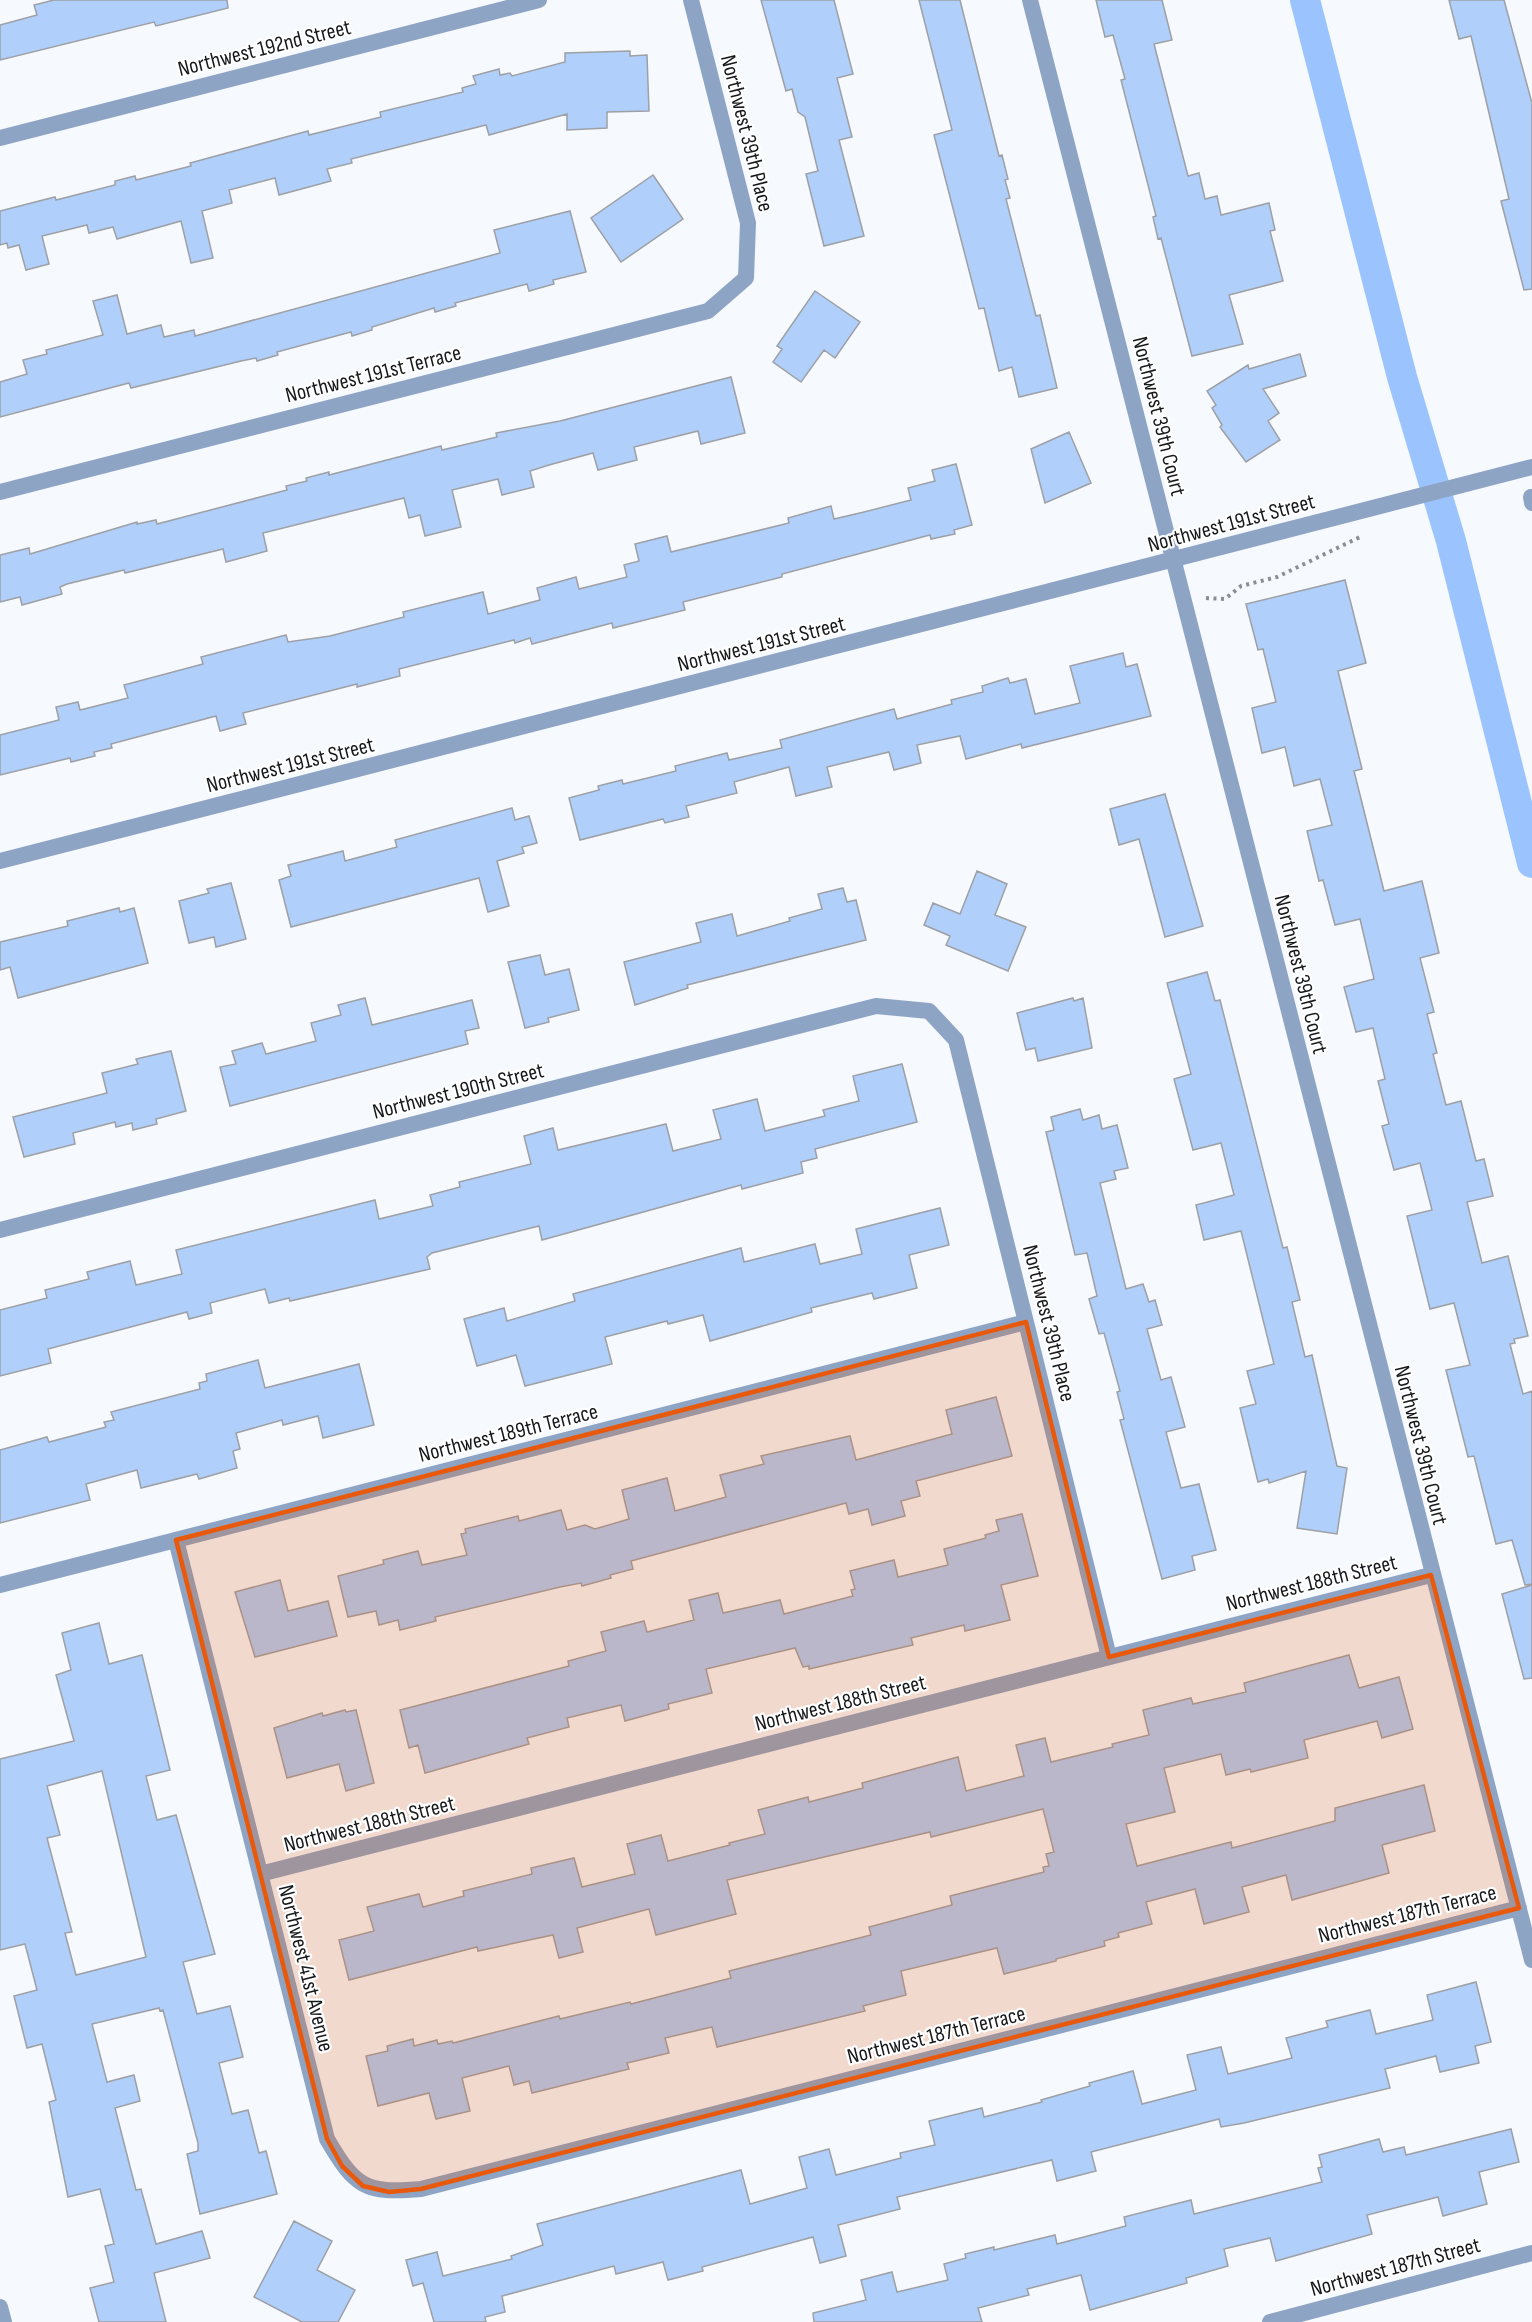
<svg xmlns="http://www.w3.org/2000/svg" width="1532" height="2322" font-family="'Sofia Sans Condensed',sans-serif">
	<rect width="100%" height="100%" fill="#f6f9fe"/>
	<g fill="none" stroke-linecap="round" stroke-linejoin="round">
		<!-- canal -->
		<path stroke="#9bc4fe" stroke-width="30" d="M1305,0l97,377 49,164 81,322"/>
	</g>
	<!-- building -->
	<path fill="#b1cffb" stroke="#9da0a5" stroke-width="1.5" fill-rule="evenodd" d="M54,0h173l1,8 -72,18 -2,-4 -154,38v-35l37,-10 -3,-10z
		M761,0h73l19,74 -16,4 15,59 -13,3 25,96 -40,10 -18,-72 12,-3 -13,-54 -7,-5 -6,-23 -6,2z
		M919,0h41l39,156 3,-1 6,24 -3,1 5,18 -4,1 30,117 4,-1 17,73 -38,9 -7,-30 -13,4 -15,-63 -5,1 -45,-174 18,-5z
		M1096,0h66l10,40 -18,4 34,132 11,-3 6,26 12,-3 4,19 48,-12 6,27 -5,1 13,50 -54,14 14,49 -51,12 -31,-118 -3,1 -5,-22 3,-1 -35,-136 4,-1 -12,-44 -8,2z
		M1449,0h55l28,103v186l-8,1 -23,-89 8,-2 -38,-163 -12,3z
		M630,51v5l17,-1 2,56 -42,1v16l-40,2v-16l-78,21 -3,-10 -135,34 1,4 -25,6 4,12 -52,14 -4,-17 -46,12 3,13 -30,8 11,47 -22,5 -10,-42 -64,18 -4,-12 -24,6 -2,-8 -45,11 7,28 -23,6 -7,-25 -11,3 -1,-5 -7,2v-34l55,-14 1,3 59,-15v-4l20,-5 1,4 55,-14 -1,-3 118,-32 1,4 72,-18 -1,-5 83,-20 -1,-4 14,-4 -3,-8 26,-7 1,6 10,-2 2,3 53,-14v-9z
		M653,175l30,44 -62,43 -30,-44z
		M570,211l16,61 -33,8 1,4 -25,7 -2,-7 -72,19 1,3 -21,6 -1,-4 -62,19v3l-20,6 -1,-4 -15,4 -59,16 1,3 -21,6 -1,-3 -15,3 -110,27 -2,-5 -129,34v-35l27,-8 -4,-14 24,-6 -1,-4 57,-15 -10,-34 24,-6 10,39 34,-9 3,12 30,-7 1,6 305,-83 -6,-23z
		M815,291l45,31 -25,36 -11,-8 -23,32 -28,-20 9,-13 -5,-3z
		M1300,354l6,22 -43,13 16,24 -11,8 12,19 -34,22 -26,-35 2,-2 -10,-17 4,-3 -9,-14 41,-26 1,4z
		M731,377l14,56 -44,11 -3,-13 -64,16 3,13 -39,10 -5,-17 -44,12 -19,6 4,16 -32,8 -4,-16 -46,11 9,37 -36,9 -5,-21 -11,3 -5,-20 -141,35 4,18 -41,11 -3,-13 -98,24 -1,-3 -57,14 -7,3 2,7 -40,11 -2,-8 -20,5v-47l29,-7 1,6 107,-32v2l19,-4 1,4 130,-34 -1,-4 21,-5 -1,-3 23,-6v3l112,-29 1,4 55,-13 -1,-4 64,-12z
		M1069,432l22,51 -46,20 -14,-54z
		M956,464l16,61 -18,5 1,4 -24,5 -1,-4 -148,39v3l-99,25 2,8 -72,18 -1,-5 -80,21 -2,-6 -15,5 -1,-3 -115,29 1,7 -43,11v-3l-114,29 3,11 -26,7 -4,-15 -105,28 1,4 -18,4 1,4 -24,6 -1,-4 -70,17v-40l59,-15 -3,-13 22,-5 2,8 48,-12 -4,-13 79,-21 -2,-7 85,-22 2,7 42,-6 74,-19 -1,-5 80,-20 5,22 52,-14 -3,-12 39,-11 3,12 48,-12 -3,-12 15,-4 -4,-17 32,-8 4,16 118,-29 -1,-5 43,-12 3,13 30,-7 47,-12 -3,-12 27,-7 -3,-11z
		M1345,580l21,83 -28,8 24,98 -8,2 30,120 38,-10 17,72 -19,5 14,54 -7,2 10,39 -4,1 13,51 15,-4 15,60 8,-2 9,37 -26,6 15,61 26,-7 20,80 -14,3 1,4 -5,1 13,50 9,-3v193l-7,1 -13,-45 -16,4 -22,-88 -6,1 -22,-87 24,-5 -16,-62 -24,6 -23,-93 25,-6 -12,-47 -26,7 -12,-44 7,-2 -11,-43 7,-2 -12,-51 -17,4 -12,-45 30,-8 -14,-60 -25,6 -12,-45 -4,1 -12,-50 25,-6 -12,-46 -26,7 -9,-39 -23,6 -10,-45 24,-6 -13,-53 -5,1 -12,-46z
		M1123,653l3,14 11,-3 14,52 -129,32 -1,-4 -55,15 -6,-23 -43,9 4,18 -27,7 -5,-18 -62,15 5,20 -36,9 -7,-29 -55,15 3,11 -51,13 3,11 -24,6 -2,-4 -83,21 -11,-42 30,-8 -1,-4 24,-6 1,4 53,-13 -1,-5 52,-13 2,7 53,-12 -2,-8 114,-31 3,10 55,-15 -1,-4 32,-8 -1,-6 26,-8 2,5 16,-4 9,35 45,-11 -10,-37z
		M1165,794l38,132 -38,11 -26,-98 -20,6 -9,-36z
		M512,808l3,12 14,-4 8,27 -15,4 2,6 -27,8 12,45 -21,6 -9,-34 -188,49 -12,-47 12,-4 -3,-11 55,-14 2,10 52,-14 -2,-7z
		M977,871l30,13 -12,31 31,12 -18,44 -62,-26 4,-9 -26,-11 9,-22 27,11z
		M231,883l15,56 -30,8 -2,-10 -25,6 -10,-42 30,-8 -2,-4z
		M843,888l4,14 9,-2 10,40 -179,45 1,3 -53,17 -11,-43 77,-20 -5,-19 36,-9 5,22 53,-15 -1,-3 33,-9 -4,-15z
		M119,908l1,4 14,-4 14,55 -130,35 -8,-31 -10,3v-28l68,-16 -1,-5z
		M540,955l5,20 24,-6 10,41 -31,8 1,4 -24,6 -17,-66z
		M1207,972l8,29 5,-1 63,248 4,-1 13,53 -8,2 13,55 7,-2 25,111 10,2 -10,66 -40,-6 9,-57 -37,12 -1,-4 -10,3 -18,-74 16,-4 -9,-33 27,-7 -33,-133 -37,9 -8,-35 38,-10 -13,-52 -28,7 -19,-71 17,-5 -24,-91z
		M365,998l7,27 100,-25 7,28 -14,3 3,13 -238,62 -10,-39 16,-3 -4,-13 30,-8 4,11 50,-13 -5,-18 30,-8 -3,-10z
		M1073,998l1,3 9,-3 9,50 -54,13 -3,-13 -9,2 -9,-37z
		M171,1051l15,60 -30,8 1,5 -24,6 -1,-7 -16,4 -1,-5 -42,11 2,11 -51,13 -11,-40 94,-24 -5,-20 36,-9 -2,-5z
		M902,1064l15,58 -102,27 2,9 -16,4 2,11 -61,16 -1,-4 -199,55 -3,-14 -107,27 -5,4 3,12 -140,32 -1,-3 -20,5 -4,-14 -55,14 2,10 -23,6 -2,-7 -139,37 3,14 -51,13v-66l47,-12 -2,-8 44,-11 -2,-7 43,-11 6,24 46,-11 -6,-24 199,-50 4,19 54,-13 -3,-11 30,-8 -1,-5 72,-18 -7,-28 29,-8 5,22 108,-26 7,27 48,-12 -8,-29 44,-11 8,32 60,-15 -2,-6 36,-9 -6,-25z
		M1080,1109l3,11 16,-5 3,14 15,-4 11,43 -14,3 2,8 -16,4 26,106 17,-5 6,18 6,-2 7,25 -15,4 14,51 10,-3 14,50 -19,5 15,56 18,-4 17,66 -24,6 3,14 -33,9 -42,-159 4,-1 -7,-27 3,-1 -16,-58 -5,1 -10,-35 8,-3 -10,-43 -12,2 -29,-123 8,-2 -3,-13z
		M940,1208l9,37 -40,10 8,33 -43,11 -2,-6 -61,15 1,4 -102,29 -7,-26 -35,9 -1,-3 -62,16 7,27 -87,22 -9,-31 -39,11 -13,-47 40,-11 3,13 68,-20 -2,-7 168,-46 3,14 71,-18 5,20 42,-10 -6,-25z
		M258,1360l7,28 94,-24 15,61 -51,13 -5,-22 -35,9 -1,-5 -46,13 4,16 -7,2 4,17 -38,11 -2,-5 -56,14 -4,-18 -51,14 4,16 -90,23v-73l47,-13 2,5 57,-15 -2,-5 10,-2 -3,-8 89,-23 -1,-6 8,-2 -1,-7z
		M996,1397l16,59 -96,25 4,15 -19,5 4,15 -33,9 -4,-16 -19,5 -3,-11 -215,58 2,8 -23,6 1,3 -29,8 -1,-3 -21,4 -125,30 1,4 -36,9 -2,-10 -19,5 -3,-14 -28,6 -10,-41 46,-12 -1,-4 35,-9 4,14 45,-10 -6,-21 5,-1 -1,-4 53,-13 1,5 42,-11 6,20 18,-5 10,4 34,-10 -7,-29 45,-12 8,33 51,-14 -6,-22 44,-11 -3,-8 89,-20 6,24 96,-26 -6,-24z
		M1022,1514l16,62 -37,9 9,35 -45,11 -1,-6 -53,13 2,7 -104,24v-3l-6,1 -8,-19 -89,21 6,24 -44,11 1,5 -44,12 -4,-16 -54,13 2,9 -42,11 2,6 -104,29 -7,-28 -9,3 -9,-38 169,-44 -1,-5 38,-10 -5,-19 43,-11 3,11 47,-12 -5,-20 29,-7 5,20 57,-13 4,14 69,-18 -2,-6 4,-1 -5,-18 44,-11 4,17 50,-12 -4,-16 42,-11 -1,-3 14,-4 -3,-11z
		M280,1580l8,31 40,-10 9,35 -82,21 -20,-65z
		M1532,1585v93l-8,1 -22,-85z
		M99,1623l10,41 33,-9 28,115 -24,6 11,44 19,-5 39,139 -32,8 14,52 33,-8 13,51 -24,6 13,51 16,-4 11,43 7,-2 11,43 -77,20 -13,-60 11,-3v-8l-35,-133 -3,1 -1,-3 -67,16 15,58 27,-7 6,26 -25,7 21,82 5,-1 15,55 46,-13 8,27 -56,15 12,49h-67l-9,-34 24,-6 -9,-36 9,-2 -14,-55 -32,8 -19,-95 7,-2 -14,-56 -15,4 -13,-52 23,-6 -12,-46 -25,6v-191l74,-18 -18,-66 15,-5 -9,-37zM102,1771l44,186 -70,18 -11,-42 7,-1 -25,-94 13,-3 -13,-49z
		M1349,1655l10,33 40,-11 14,52 -31,9 -5,-17 -73,19 4,18 -57,14 -1,-3 -24,6 -5,-21 -57,14 11,44 -49,12 11,42 94,-24 1,6 103,-27v-13l89,-23 11,46 -53,14 7,28 -97,27 -6,-25 -44,12 7,25 -45,12 -9,-35 -49,13 6,22 -34,9 1,4 -15,4 1,5 -49,13v2l-52,13 -7,-26 -96,23 5,24 -43,11 2,5 -148,36 -5,-20 -47,11 4,15 -42,10 2,6 -97,24 -3,-12 -15,4 -5,-19 -47,12 8,33 -34,8 -7,-26 -51,13 -12,-50 22,-5 -1,-5 26,-7 1,7 23,-6 1,4 14,-3 1,2 106,-27 1,3 70,-17 1,2 100,-26 -2,-7 142,-36 -2,-8 83,-22 -2,-9 94,-24 -1,-5 6,-1 -3,-12 8,-2 -11,-43 -112,28 -1,-5 -203,48 9,34 -80,21 -7,-26 -72,19 6,24 -24,6 -6,-23 -75,16 -1,-4 -128,33 -10,-40 35,-9 -7,-24 52,-13 4,13 41,-11 -1,-5 69,-17 -1,-6 43,-10 8,29 53,-13 -8,-30 34,-9 7,26 62,-16 -1,-2 36,-9 -7,-24 50,-13 1,5 54,-14 -1,-5 96,-26 8,34 58,-15 -8,-31 29,-7 6,24 62,-15 -1,-3 37,-9 -6,-25 48,-12 2,6 53,-12 -2,-9z
		M345,1710l1,2 10,-2 18,73 -28,8 -7,-27 -52,14 -13,-50 48,-15 1,3z
		M1476,1982l15,60 -16,4 4,17 -39,9 -4,-16 -51,13 5,19 -146,35 -23,4 -2,-8 -128,33 5,19 -39,10 -5,-21 -155,37 3,12 -62,16 8,31 -26,7 -7,-26 -111,30 1,4 -35,9 -5,-18 -47,12 -2,-8 -112,30 3,16 -20,5 1,5h-52l-11,-39 -10,3 -7,-26 31,-8 6,24 69,-17 -1,-3 32,-11 -6,-21 204,-54 9,34 57,-16 -8,-31 30,-8 7,26 65,-17 -1,-5 35,-8 -6,-24 53,-13 2,9 58,-15 -1,-2 49,-14 -1,-3 44,-12 9,33 54,-14 -9,-35 34,-8 7,27 64,-16 -6,-20 42,-11 -2,-6 44,-11 6,24 57,-14 -6,-25z
		M1511,2129l8,33 -40,10 8,32 -44,12 -5,-19 -71,18 5,19 -96,27 -6,-23 -46,11 4,17 -42,12 1,5 -97,27 -9,-35 -54,14 2,6 -51,13 4,14h-168l-1,-9 53,-13 -5,-20 31,-8 5,20 51,-12 -4,-16 22,-6 -1,-4 29,-7v3l61,-15 2,9 69,-18 -2,-9 67,-17 3,14 128,-32 -4,-14 4,-1 -3,-12 60,-16 4,13 21,-5 2,8z
		M294,2221l38,20 -15,29 38,20 -17,32h-36l-48,-25z"/>
	<g fill="none" stroke-linecap="round" stroke-linejoin="round">
		<!-- path -->
		<path stroke="#8b8d91" stroke-width="4" stroke-dasharray="3 4.5" stroke-linecap="butt" d="M1206,598l19,1 16,-13 36,-9 83,-40"/>
		<!-- minor -->
		<path stroke="#8ea4c4" stroke-width="16" d="M1030,0l502,1960
			M0,138l539,-138
			M0,492l708,-181 38,-33 2,-55 -57,-223
			M1531,497l1,6
			M0,1230l876,-224 53,5 27,29 153,617
			M176,1540l151,599c28,48 38,55 94,50l1098,-281
			M0,1585l1026,-263
			M260,1874l1171,-299
			M1270,2322l262,-69"/>
		<!-- tertiary -->
		<path stroke="#8ea4c4" stroke-width="16" d="M0,861l1532,-394
			M0,2307l4,15"/>
	</g>
	<!-- marked area -->
	<path fill="#e8590c" fill-opacity="0.2" stroke="#e8590c" stroke-width="4.5" stroke-linejoin="round" d="M1026,1322l83,335 322,-82 88,333 -1098,281 -32,3 -26,-6 -21,-20 -15,-27 -151,-599z"/>
	<g text-anchor="middle" stroke-width="4.5" stroke-linejoin="round" paint-order="stroke">
		<!-- street labels -->
		<g font-size="22" fill="#17181a" stroke="#fff">
			<text transform="translate(264 47) rotate(-14)" y="8">Northwest 192nd Street</text>
			<text transform="translate(748 133) rotate(76)" y="8">Northwest 39th Place</text>
			<text transform="translate(373 373) rotate(-14)" y="8">Northwest 191st Terrace</text>
			<text transform="translate(1160 416) rotate(76)" y="8">Northwest 39th Court</text>
			<text transform="translate(1231 522) rotate(-15)" y="8">Northwest 191st Street</text>
			<text transform="translate(761 643) rotate(-14)" y="8">Northwest 191st Street</text>
			<text transform="translate(290 764) rotate(-14)" y="8">Northwest 191st Street</text>
			<text transform="translate(1302 974) rotate(76)" y="8">Northwest 39th Court</text>
			<text transform="translate(458 1090) rotate(-14)" y="8">Northwest 190th Street</text>
			<text transform="translate(1050 1323) rotate(76)" y="8">Northwest 39th Place</text>
			<text transform="translate(508 1432) rotate(-14)" y="8">Northwest 189th Terrace</text>
			<text transform="translate(1422 1445) rotate(76)" y="8">Northwest 39th Court</text>
			<text transform="translate(1311 1582) rotate(-14)" y="8">Northwest 188th Street</text>
			<text transform="translate(840 1702) rotate(-14)" y="8">Northwest 188th Street</text>
			<text transform="translate(369 1823) rotate(-14)" y="8">Northwest 188th Street</text>
			<text transform="translate(1407 1913) rotate(-14)" y="8">Northwest 187th Terrace</text>
			<text transform="translate(307 1968) rotate(76)" y="8">Northwest 41st Avenue</text>
			<text transform="translate(936 2034) rotate(-14)" y="8">Northwest 187th Terrace</text>
			<text transform="translate(1395 2266) rotate(-15)" y="8">Northwest 187th Street</text>
		</g>
	</g>
</svg>
